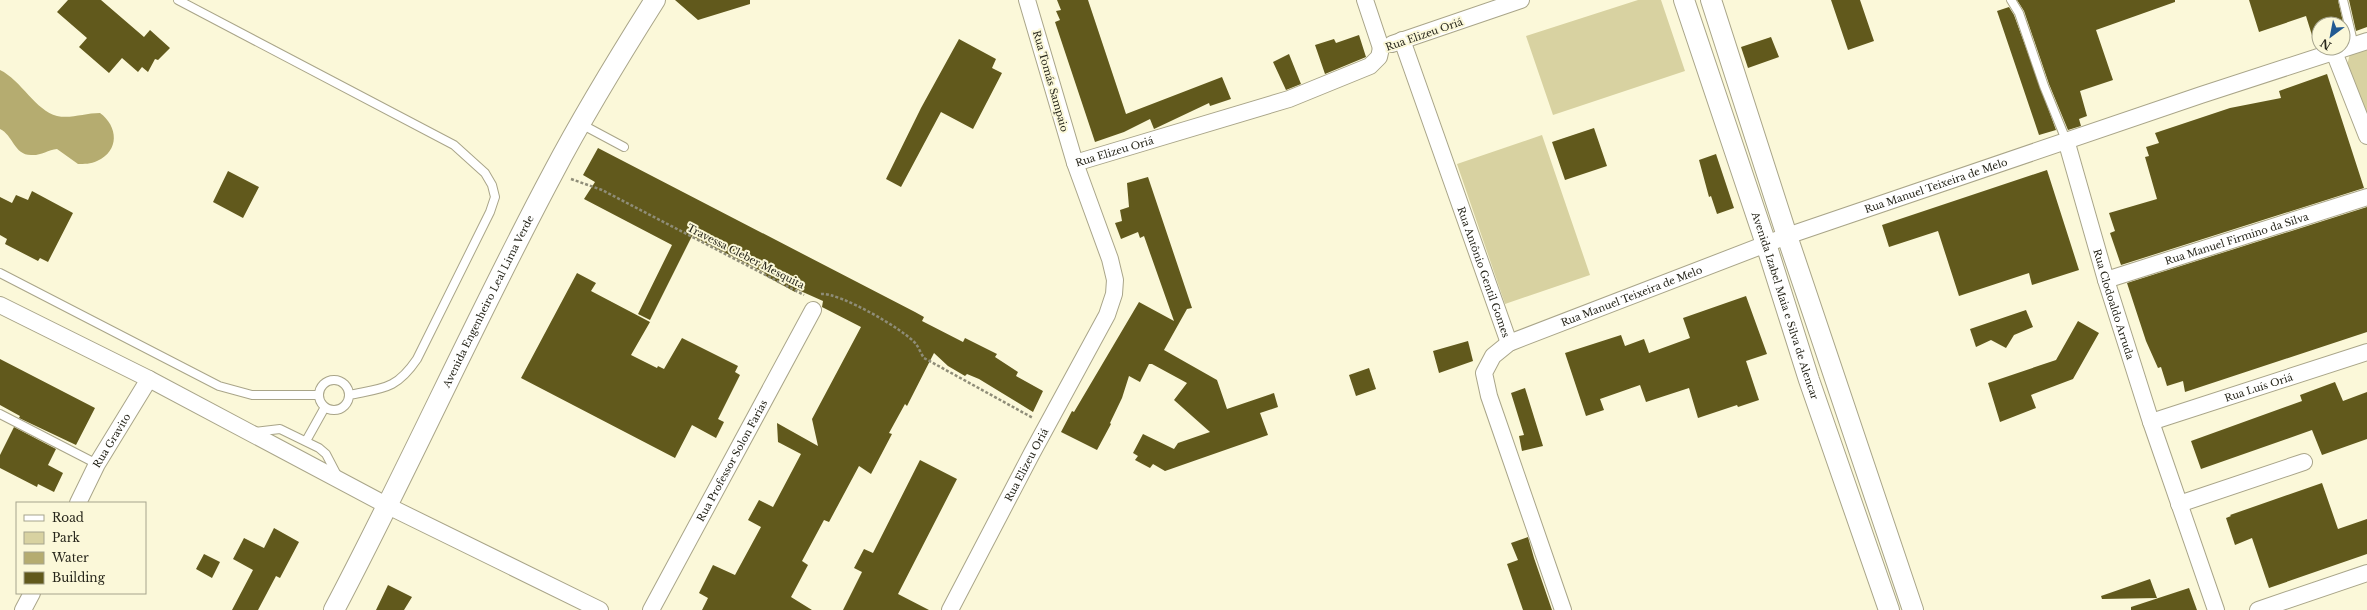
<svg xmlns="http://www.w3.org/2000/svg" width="2367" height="610" font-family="'Libre Baskerville',serif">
	<rect width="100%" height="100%" fill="#fbf8d9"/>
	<!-- green -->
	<path fill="#d8d2a1" d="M1638,0h23l24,71 -132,44 -27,-79z
		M2367,48v69l-20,-51 3,-13z
		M1542,135l48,140 -85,29 -48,-140z"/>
	<!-- water -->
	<path fill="#b5ac70" d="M0,70c21,10 36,41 57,46 14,3 28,-3 43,-3 18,13 20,38 -3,48 -6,3 -13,3 -19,3l-21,-15c-9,1 -17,7 -26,6 -17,0 -18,-20 -31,-26z"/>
	<!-- building -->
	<path fill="#61591c" d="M68,0h33l43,37 6,-7 20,18 -12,12 -3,-1 -7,13 -6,-5 -4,5 -16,-14 -13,15 -30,-26 8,-9 -30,-26z
		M675,0h75v4l-52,16z
		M1057,0h31l38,114 96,-37 9,22 -21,7 -1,-3 -55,26 -4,-10 -26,13 -29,10 -40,-120 5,-2 -4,-9 5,-1z
		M1831,0h29l14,41 -26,9z
		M2017,0h158v2l-79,28 17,50 -33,11 7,25 -8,3 2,7 -13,4 -19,-46 -25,-73z
		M2249,0h89l8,35 -3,1v-12h-24v19l-4,2 -9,-29 -47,16z
		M2349,0h18v27l-11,4z
		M2009,7l5,8 42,115 -17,5 -42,-124z
		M1359,35l7,22 -41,17 -10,-29 19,-6 2,4z
		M1771,37l8,20 -31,11 -7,-21z
		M959,39l37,20 -4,9 10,5 -29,56 -32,-17 -40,75 -15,-8 35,-71z
		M1289,54l12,30 -15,6 -13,-28z
		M2327,74l37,114 -243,77 -11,-32 5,-2 -6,-18 48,-14 -12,-42 4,-1 -3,-9 13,-4 -4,-10 75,-25 51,-10 -2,-7z
		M1594,128l13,38 -42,14 -13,-38z
		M598,148l317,164 9,5 -2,4 41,21 2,-4 32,16 -2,3 23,15 -2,4 27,15 -10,21 -54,-33 -12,-5 -2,2 -17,-10 -14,-13 -27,53 -2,-2 -16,29 3,1 -21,40 -12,-8 -30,56 -5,-2 -22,41 6,4 -17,32 21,13h-110l6,-12 -9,-5 14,-28 22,10 26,-48 -13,-7 11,-20 14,7 28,-53 -23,-12 -1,-19 41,23 -6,-27 49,-92 -39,-20 1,-6 -27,-12 -1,3 -31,-17 1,-2 -73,-37 -42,84 -12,-6 34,-69 -88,-46 11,-17 -12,-7z
		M1716,154l18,54 -17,6 -6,-18 -2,1 -10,-37z
		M2047,170l32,100 -47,15 -3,-12 -70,23 -21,-65 -49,16 -7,-22z
		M228,171l31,16 -16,31 -30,-16z
		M1148,177l44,131 -5,1 -23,41 53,30 10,29 47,-16 4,14 -18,6 8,22 -103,36 -12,-7 -3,4 -15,-8 3,-4 -5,-3 10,-19 31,15 4,-6 32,-11 -36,-32 13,-17 -35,-19h-3l-9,18 -11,-6 -7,22 -12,25 1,1 -14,26 -36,-18 11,-21 2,1 65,-110 35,19 -30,-85 -4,2 -2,-6 -17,7 -6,-16 7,-2 -2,-11 9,-3 -2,-24z
		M32,191l41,22 -25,49 -8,-4 -2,3 -33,-17 2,-5 -7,-4v-38l12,6 4,-8 12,5z
		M2367,207v125l-182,60 -2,-11 -16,5 -6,-19 -3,1 -12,-27 -19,-58z
		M577,273l19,10 -5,8 59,31 -19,33 26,13 1,-2 6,3 18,-31 56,28 -3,6 5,3 -22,44 6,3 -8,16 -24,-13 -17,33 -154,-80z
		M1746,296l21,58 -21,7 13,39 -21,7 -1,-2 -39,13 -9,-30 -43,14 -6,-17 -40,14 4,11 -18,6 -21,-63 56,-18 4,11 19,-7 5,14 41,-15 -7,-20z
		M2026,310l7,17 -19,8 -8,13 -15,-8 -15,7 -6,-18z
		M2078,321l21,12 -26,46 -42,16 5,13 -36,14 -12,-39 68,-23z
		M1468,341l5,20 -34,12 -6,-22z
		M0,359l95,49 -19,37 -57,-27 1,-2 -20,-11z
		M1369,368l7,21 -20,7 -7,-21z
		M2335,382l8,19 24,-9v47l-45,16 -10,-25 -111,39 -10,-28 111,-40 -2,-6z
		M1525,388l18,58 -21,5 -3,-15 5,-1 -13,-42z
		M14,427l42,22 -8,16 15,8 -9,19 -16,-8 -1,3 -37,-19v-13z
		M920,460l37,19 -59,115 31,16h-86l19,-38 -8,-4 10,-19 9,4z
		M2322,483l16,46 29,-10v35l-98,34 -17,-50 -17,7 -9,-27 5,-2 -1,-1z
		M274,528l25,14 -19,36 -4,-2 -18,34h-26l21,-40 -20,-11 11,-21 20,10z
		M1528,537l6,21 18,52h-29l-16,-46 11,-4 -7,-17z
		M204,554l16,8 -8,16 -16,-9z
		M2150,579l7,19 -55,1 -1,-3z
		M388,585l24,12 -8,13h-28z
		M2189,588l8,22h-66v-3z"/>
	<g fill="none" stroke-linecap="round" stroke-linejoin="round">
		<defs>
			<path id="service" d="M178,0l276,145 31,28 7,12 3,12 -5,15 -73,147c-21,31 -34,29 -68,36
				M2011,0l8,13 25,73 22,54
				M2343,0l11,46
				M581,124l43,23
				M0,273l219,113 33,9h67
				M319 395a15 15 0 1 1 30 0a15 15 0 1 1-30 0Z
				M0,414l97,50
				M254,432l26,-3 39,19 7,6 12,23
				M306,441l19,-34"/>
			<g id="minor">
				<path d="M1365,0l16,48"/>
				<path id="s1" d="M1402,40l107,303"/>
				<path d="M1392,44l129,-44"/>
				<path d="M2334,52l33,84"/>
				<path id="s2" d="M2066,140l40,140 45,142 65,188"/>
				<path id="s3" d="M1075,163l214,-64 81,-33 9,-9 2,-9"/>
				<path id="s4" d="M2106,280l261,-83"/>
				<path d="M0,305l149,74 239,127 212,104"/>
				<path id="s5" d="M2151,422l216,-70"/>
				<path id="s6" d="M78,503l19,-39 52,-85"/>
				<path d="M2179,504l125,-42"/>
				<path d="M23,610l9,-17"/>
				<path id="s7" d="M651,610l162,-300"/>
				<path id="s8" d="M950,610l82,-157 75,-138 7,-21 1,-14 -5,-21 -35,-96 -48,-163"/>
				<path id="s9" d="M1563,610l-74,-214 -5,-23 9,-17 16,-13 278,-107 414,-141 166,-54"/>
				<path d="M2258,610l109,-37"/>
			</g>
			<g id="tertiary">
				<path id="s10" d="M1684,0l82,244 43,136 80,230"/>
				<path d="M1711,0l76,236 126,374"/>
				<path id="s11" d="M334,610c76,-144 142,-293 219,-437 31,-59 66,-116 102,-173"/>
			</g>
		</defs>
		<!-- service casing -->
		<use href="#service" stroke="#a9a589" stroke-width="10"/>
		<!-- minor casing -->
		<use href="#minor" stroke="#a9a589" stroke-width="18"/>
		<!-- tertiary casing -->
		<use href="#tertiary" stroke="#a9a589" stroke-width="22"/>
		<!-- path -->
		<path stroke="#8f8d78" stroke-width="2.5" stroke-dasharray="3 2" stroke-linecap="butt" d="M571,179l31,11 202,105
			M821,294c18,-2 84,36 95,50 3,4 5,10 8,14l109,60"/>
		<!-- service -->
		<use href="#service" stroke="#fff" stroke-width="8"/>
		<!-- minor -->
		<use href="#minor" stroke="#fff" stroke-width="16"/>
		<!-- tertiary -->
		<use href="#tertiary" stroke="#fff" stroke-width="20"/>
	</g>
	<g text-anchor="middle" stroke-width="4" stroke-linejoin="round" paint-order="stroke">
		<!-- street labels -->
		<g font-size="10" fill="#27261b" stroke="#fbf8d9">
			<text transform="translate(1424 34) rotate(-19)" y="4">Rua Elizeu Oriá</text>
			<text transform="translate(1051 81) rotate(74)" y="4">Rua Tomás Sampaio</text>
			<text dy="4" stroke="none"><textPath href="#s3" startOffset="41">Rua Elizeu Oriá</textPath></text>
			<text dy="4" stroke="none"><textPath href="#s9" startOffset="745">Rua Manuel Teixeira de Melo</textPath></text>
			<text dy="4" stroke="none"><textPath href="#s4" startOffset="137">Rua Manuel Firmino da Silva</textPath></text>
			<text transform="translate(746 256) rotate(27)" y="4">Travessa Cleber Mesquita</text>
			<text dy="4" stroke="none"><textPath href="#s1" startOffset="246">Rua Antônio Gentil Gomes</textPath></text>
			<text dy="4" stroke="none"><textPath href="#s9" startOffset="421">Rua Manuel Teixeira de Melo</textPath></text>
			<text dy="4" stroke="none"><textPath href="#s11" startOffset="345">Avenida Engenheiro Leal Lima Verde</textPath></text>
			<text dy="4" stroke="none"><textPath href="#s2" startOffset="171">Rua Clodoaldo Arruda</textPath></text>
			<text dy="4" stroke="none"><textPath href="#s10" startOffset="322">Avenida Izabel Maia e Silva de Alencar</textPath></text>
			<text dy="4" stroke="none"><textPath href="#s5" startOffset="113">Rua Luís Oriá</textPath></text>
			<text dy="4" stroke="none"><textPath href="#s6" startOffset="71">Rua Gravito</textPath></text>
			<text dy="4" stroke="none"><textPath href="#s7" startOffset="170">Rua Professor Solon Farias</textPath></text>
			<text dy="4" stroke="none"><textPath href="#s8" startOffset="164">Rua Elizeu Oriá</textPath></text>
		</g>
	</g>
	<!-- legend -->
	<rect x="16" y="502" width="130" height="92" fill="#fbf8d9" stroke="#a6a48d"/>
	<rect x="24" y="515" width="20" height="6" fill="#ffffff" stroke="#a6a48d"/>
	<text x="52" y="522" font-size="12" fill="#27261b">Road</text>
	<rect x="24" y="532" width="20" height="12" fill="#d8d2a1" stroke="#a6a48d"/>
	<text x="52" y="542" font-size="12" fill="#27261b">Park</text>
	<rect x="24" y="552" width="20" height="12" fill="#b5ac70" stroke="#a6a48d"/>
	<text x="52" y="562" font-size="12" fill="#27261b">Water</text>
	<rect x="24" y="572" width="20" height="12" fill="#61591c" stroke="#a6a48d"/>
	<text x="52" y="582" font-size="12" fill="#27261b">Building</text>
	<!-- north arrow -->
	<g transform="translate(2331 36) rotate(212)"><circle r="19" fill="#fbf8d9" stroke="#a6a48d"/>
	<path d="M0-3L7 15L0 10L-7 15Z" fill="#225a92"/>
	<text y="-6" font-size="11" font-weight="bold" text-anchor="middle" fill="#27261b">N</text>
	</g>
</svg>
